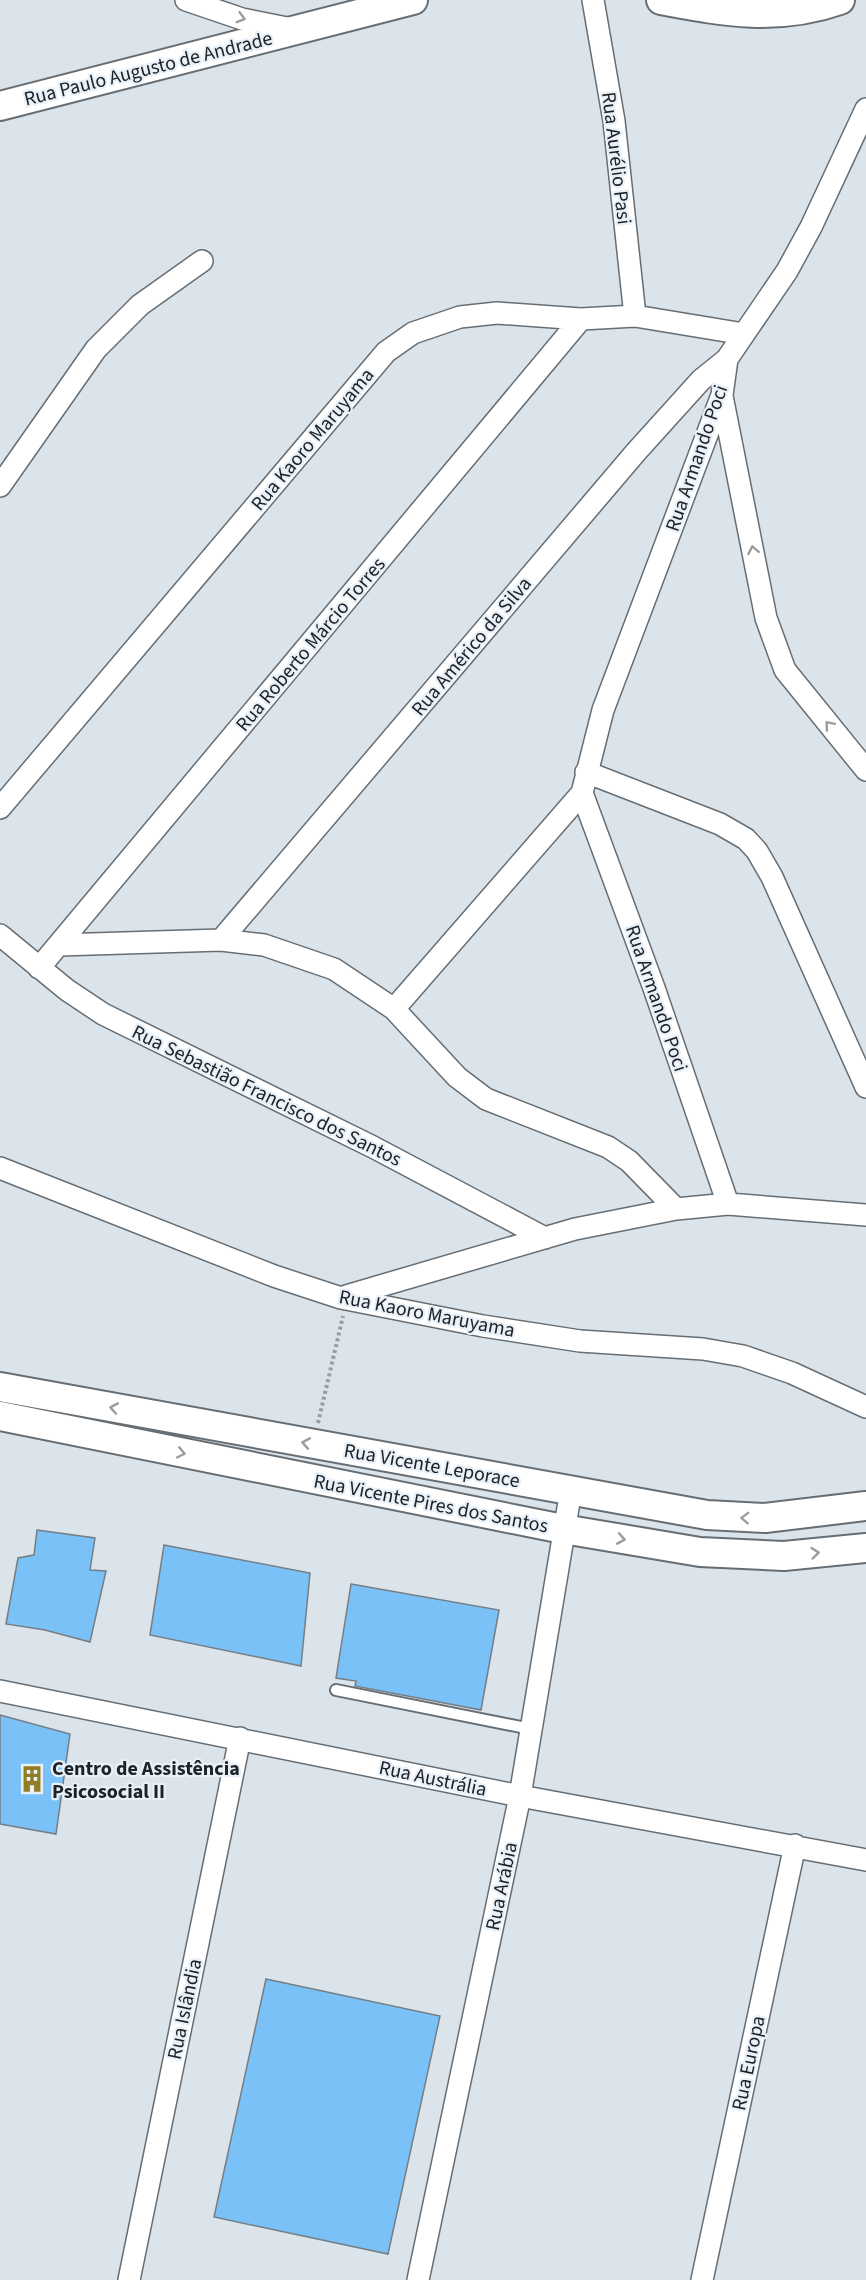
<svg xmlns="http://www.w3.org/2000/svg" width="866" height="2280" font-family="'Source Sans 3',sans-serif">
	<rect width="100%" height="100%" fill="#dbe4eb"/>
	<!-- building -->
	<path fill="#79c1f6" stroke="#767e85" stroke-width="1.5" d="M37,1530l58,8 -5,32 16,1 -16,71 -45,-12 -39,-6 12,-66 16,-3z
		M164,1545l146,28 -9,93 -151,-31z
		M351,1584l148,26 -18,100 -126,-24 1,-5 -20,-3z
		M0,1715l70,19 -14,100 -56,-10z
		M266,1979l174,37 -52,238 -174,-37z"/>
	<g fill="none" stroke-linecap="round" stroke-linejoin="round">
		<defs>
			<path id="lane" d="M336,1690l195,39"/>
			<path id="street" d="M186,0l56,19 50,10
				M593,0l21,121 21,195
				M722,396l44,222 19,52 81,100
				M0,486l96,-137 44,-44 62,-44
				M586,772l134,52 26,15 11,12 15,26 94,210
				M0,808l386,-456 27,-19 47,-16 37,-4 84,6 54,-3 109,18
				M0,935l67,55 36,24 270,133 172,91
				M221,940l415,-488 65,-72 26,-21
				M59,945l162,-5 43,5 70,24 60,40 63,68 29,22 122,48 21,14 47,48 52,-5 138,11
				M39,968l542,-649
				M394,1009l188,-216
				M0,1168l274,108 67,22 142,28 97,15 123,8 40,7 49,17 74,34
				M728,1204l-74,-216 -72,-195 21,-83 119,-315 5,-36 60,-88 24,-44 55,-118
				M346,1296l229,-67 101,-20
				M0,1691l520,105 346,64
				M129,2280l111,-542
				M418,2280l102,-484 51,-306
				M702,2280l93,-435"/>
			<path id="secondary" d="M661,0c64,12 116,22 179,0
				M0,106l413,-106
				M0,1387l707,128 58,3 101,-12
				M0,1416l563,113 137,23 84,4 82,-8"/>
		</defs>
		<!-- lane casing -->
		<use href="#lane" stroke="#666e74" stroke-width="14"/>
		<!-- street casing -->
		<use href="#street" stroke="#666e74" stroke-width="24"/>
		<!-- secondary casing -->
		<use href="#secondary" stroke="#666e74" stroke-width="32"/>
		<!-- path -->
		<path stroke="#969da2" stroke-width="4" stroke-dasharray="3 3" stroke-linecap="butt" d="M318,1423l25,-107"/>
		<!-- lane -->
		<use href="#lane" stroke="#fff" stroke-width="10"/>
		<!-- street -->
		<use href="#street" stroke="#fff" stroke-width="21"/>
		<!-- secondary -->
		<use href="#secondary" stroke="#fff" stroke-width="28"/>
	</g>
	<!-- one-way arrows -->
	<defs><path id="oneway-chevron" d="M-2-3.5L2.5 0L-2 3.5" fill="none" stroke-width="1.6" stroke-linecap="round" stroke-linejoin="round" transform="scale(1.5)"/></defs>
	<g stroke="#9b9c9d">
		<use href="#oneway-chevron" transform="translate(241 18) rotate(16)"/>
		<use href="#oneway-chevron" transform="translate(753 550) rotate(-101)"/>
		<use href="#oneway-chevron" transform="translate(829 725) rotate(-130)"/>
		<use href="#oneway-chevron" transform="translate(114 1408) rotate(-170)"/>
		<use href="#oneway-chevron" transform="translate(306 1443) rotate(-170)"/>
		<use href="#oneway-chevron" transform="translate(181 1453) rotate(12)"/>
		<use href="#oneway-chevron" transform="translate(745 1518) rotate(-178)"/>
		<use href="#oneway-chevron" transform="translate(621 1539) rotate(10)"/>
		<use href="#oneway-chevron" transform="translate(815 1553) rotate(-6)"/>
	</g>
	<!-- icons -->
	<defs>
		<symbol id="building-bare" viewBox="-9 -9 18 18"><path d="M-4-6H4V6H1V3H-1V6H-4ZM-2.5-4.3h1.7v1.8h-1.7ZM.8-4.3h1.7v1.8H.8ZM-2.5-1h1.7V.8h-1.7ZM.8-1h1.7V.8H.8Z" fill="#927c23" stroke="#e8f1f9" stroke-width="2.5" paint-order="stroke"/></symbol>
	</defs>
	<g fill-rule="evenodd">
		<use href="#building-bare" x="13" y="1760" width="38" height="38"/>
	</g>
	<g text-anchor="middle" stroke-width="4.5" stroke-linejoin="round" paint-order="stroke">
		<!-- street labels -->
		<g font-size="20" fill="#202326" stroke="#e8f1f9">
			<text transform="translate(148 68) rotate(-14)" y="7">Rua Paulo Augusto de Andrade</text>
			<text transform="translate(617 158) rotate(83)" y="7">Rua Aurélio Pasi</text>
			<text transform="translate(312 439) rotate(-50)" y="7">Rua Kaoro Maruyama</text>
			<text transform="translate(696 458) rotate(-71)" y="7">Rua Armando Poci</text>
			<text transform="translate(310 644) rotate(-50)" y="7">Rua Roberto Márcio Torres</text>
			<text transform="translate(471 646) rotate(-50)" y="7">Rua Américo da Silva</text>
			<text transform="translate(657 998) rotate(71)" y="7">Rua Armando Poci</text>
			<text transform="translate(267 1095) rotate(26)" y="7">Rua Sebastião Francisco dos Santos</text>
			<text transform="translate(427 1313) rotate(11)" y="7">Rua Kaoro Maruyama</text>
			<text transform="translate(432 1465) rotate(10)" y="7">Rua Vicente Leporace</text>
			<text transform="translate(431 1503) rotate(11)" y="7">Rua Vicente Pires dos Santos</text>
			<text transform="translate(433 1778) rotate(12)" y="7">Rua Austrália</text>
			<text transform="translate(501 1886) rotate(-78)" y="7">Rua Arábia</text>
			<text transform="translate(184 2009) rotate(-78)" y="7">Rua Islândia</text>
			<text transform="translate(748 2063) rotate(-78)" y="7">Rua Europa</text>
		</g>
		<!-- poi labels -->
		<g font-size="20" font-weight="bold" fill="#202326" stroke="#e8f1f9" text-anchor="start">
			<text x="52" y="1775">Centro de Assistência<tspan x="52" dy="23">Psicosocial II</tspan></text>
		</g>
	</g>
</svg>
